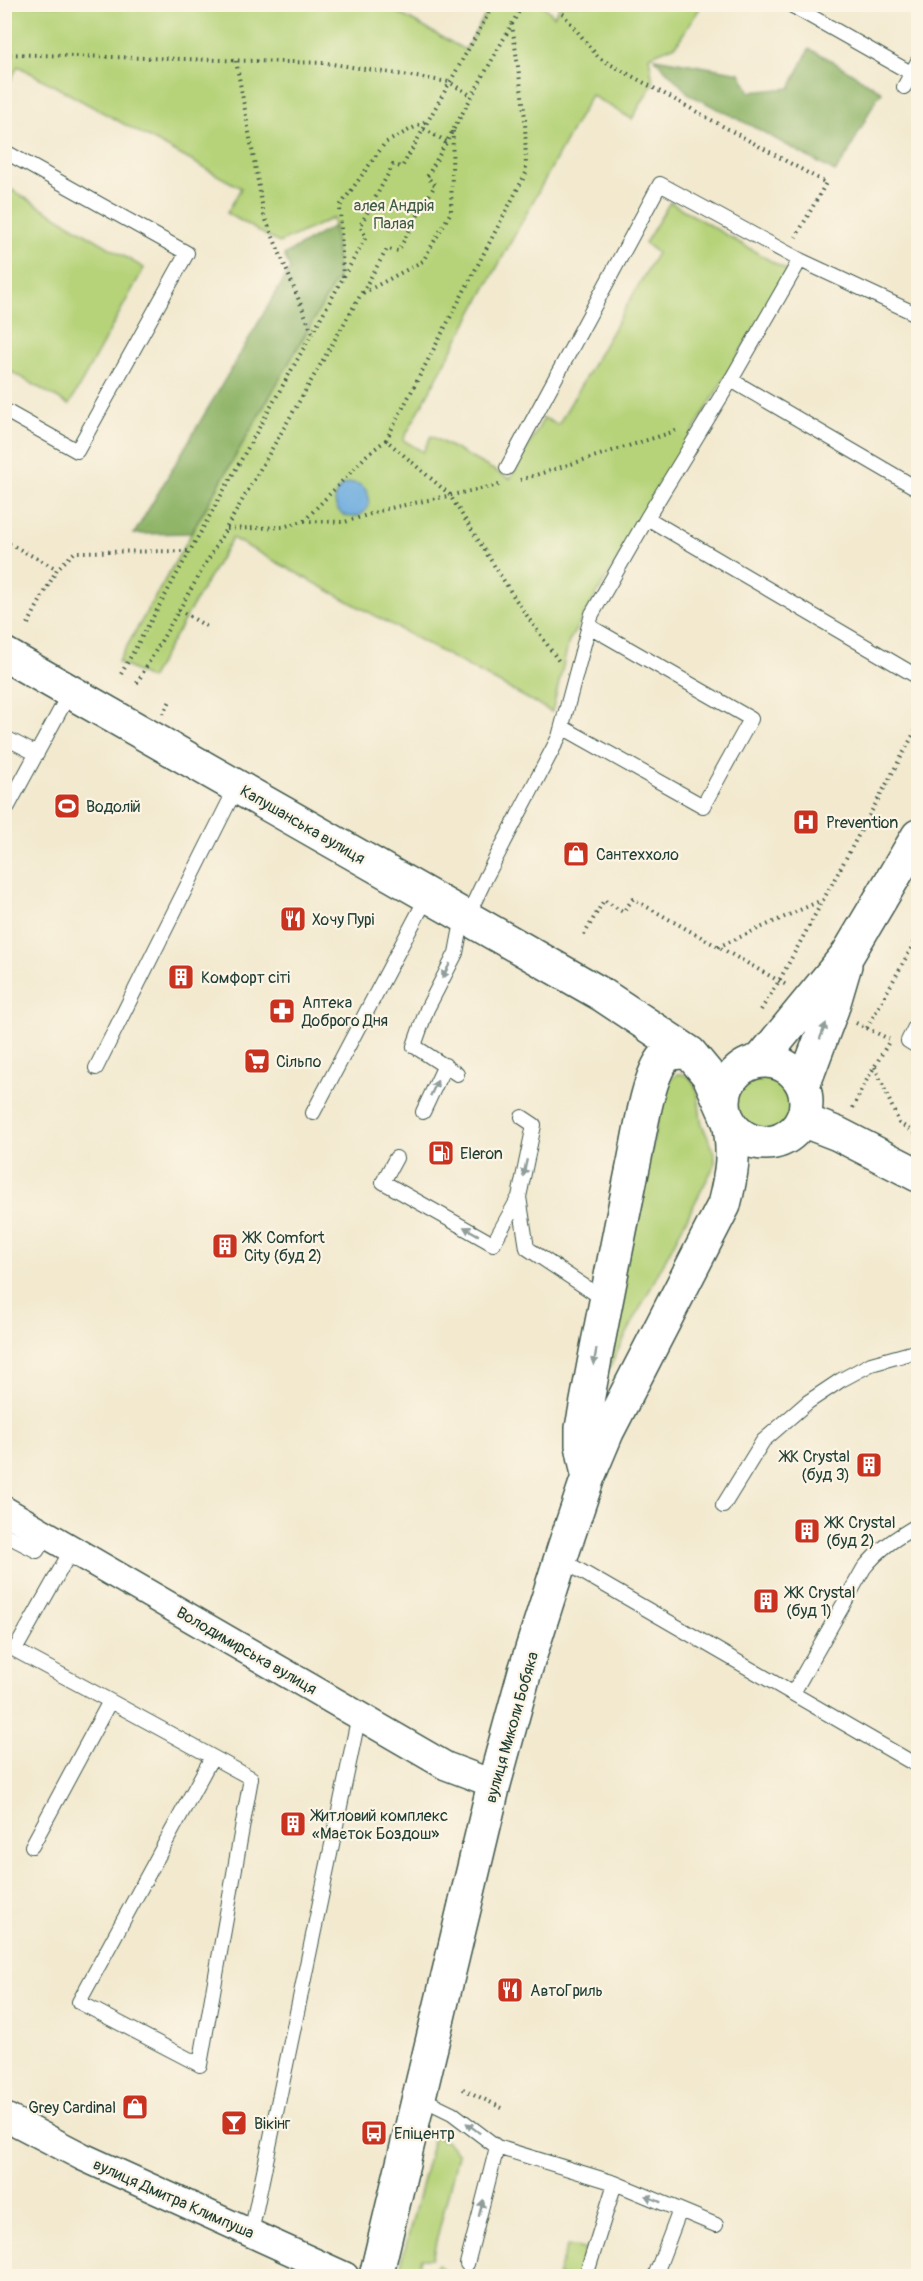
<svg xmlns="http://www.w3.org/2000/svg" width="923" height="2281" font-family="Pangolin,sans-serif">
	<rect width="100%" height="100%" fill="#fcf5e5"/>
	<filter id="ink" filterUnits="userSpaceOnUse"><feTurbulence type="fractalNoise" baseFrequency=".0167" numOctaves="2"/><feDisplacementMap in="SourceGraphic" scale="12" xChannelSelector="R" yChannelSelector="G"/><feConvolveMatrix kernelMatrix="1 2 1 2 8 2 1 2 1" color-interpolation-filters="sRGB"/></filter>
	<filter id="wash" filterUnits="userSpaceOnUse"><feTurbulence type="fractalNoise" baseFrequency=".008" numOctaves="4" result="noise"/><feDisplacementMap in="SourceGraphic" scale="24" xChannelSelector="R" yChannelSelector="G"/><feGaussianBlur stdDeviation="1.35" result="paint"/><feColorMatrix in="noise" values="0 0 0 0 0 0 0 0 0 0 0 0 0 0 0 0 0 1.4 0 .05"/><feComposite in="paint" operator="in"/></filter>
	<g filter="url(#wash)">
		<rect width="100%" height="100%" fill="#f2e9cf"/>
		<!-- green -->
		<path fill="#b6d379" stroke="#6a8856" stroke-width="1.5" d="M5,5h379l81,45 26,-45h52l11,11 7,-11h141l-26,40 -27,11 4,27 -21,36 -41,-24 -188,345 20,12 8,-16 79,43 34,-61 14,7 99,-172 -12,-10 25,-41 118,69 -219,370 -17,71 -320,-174 -82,141 -32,-17 220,-385 -5,-59 -54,25 -52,-30 14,-25 -223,-122 -13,25z
			M5,186l139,82 -75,137 -64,-37z
			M733 1102a32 32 0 1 1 64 0a32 32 0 1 1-64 0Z
			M677,1074c7,0 12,1 16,8 8,12 5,28 9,42 5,14 14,25 13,40l-107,206 3,-50 56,-238z
			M434,2136l13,6 11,12 -26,104h-11l-3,13 13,2 6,-9 6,5 -2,7h-43z
			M567,2246l18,3 -7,27h-21z"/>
		<!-- forest -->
		<path fill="#90b569" stroke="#58794e" stroke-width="1.5" d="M809,49l20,10 53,33 -6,7 -29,56 -12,17 -77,-43 -68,-34 -36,-37 86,15 10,19 40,-4z
			M334,226l4,51 -147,256 -57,1 156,-265 -6,-14z"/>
		<!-- water -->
		<path fill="#6cacdf" stroke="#46748a" stroke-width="1.5" d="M335 500a17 17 0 1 1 34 0a17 17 0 1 1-34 0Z"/>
	</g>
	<g filter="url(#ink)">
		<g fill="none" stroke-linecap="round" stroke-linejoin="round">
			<defs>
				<path id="lane" d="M789,4l122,69
					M904,87l14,-26
					M4,151l183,102 -110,198 -73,-41
					M731,380l187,109
					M507,468l153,-284 140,76 114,53 4,-1
					M647,518l271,159
					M562,727l141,79 48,-87 -162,-93
					M4,737l33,17
					M6,810l64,-118
					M918,1021l-10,20 10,6
					M96,1068l141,-282
					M457,1074l-43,-28 13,-37 29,-56 4,-21 26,-55 73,-140 33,-123 55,-96 84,-138 69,-120
					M423,1112l22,-47
					M313,1113l115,-218
					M522,1117l12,8 -15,72 8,51 78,52
					M396,1158l-13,24 110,62 26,-47
					M723,1506l40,-65 45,-39 33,-22 30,-16 47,-13
					M4,1534l33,17 10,-17
					M560,1559l358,207
					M793,1693l71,-125c17,-21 32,-30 54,-43
					M110,1701l141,77 -51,287 -121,-63 133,-245
					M32,1846l78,-145 -95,-51 57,-101
					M419,2097l33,16 45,34 118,36 65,27 -25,66
					M680,2210l36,15
					M251,2233l108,-518
					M467,2264l30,-117
					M586,2276l29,-93"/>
				<path id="street" d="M4,1510l442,256 48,18
					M4,2116l79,41 262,119"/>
				<path id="secondary" d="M4,654l597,340 89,59 19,23 15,34
					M760,1061l88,-107 70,-118
					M724 1102a41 41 0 1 1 82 0a41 41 0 1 1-82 0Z
					M803,1086l29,-77 13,-44
					M802,1120l36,14 80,41
					M588,1475l-6,-30v-17c16,-87 33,-174 51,-261 6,-26 14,-90 31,-109 7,-7 17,-6 26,-5
					M376,2276l118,-492 31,-113 39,-123 24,-71 19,-45 117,-227c8,-32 11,-51 5,-84"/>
			</defs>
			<!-- lane casing -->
			<use href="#lane" stroke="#3f574b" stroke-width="16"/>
			<!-- street casing -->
			<use href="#street" stroke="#3f574b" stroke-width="30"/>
			<!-- secondary casing -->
			<use href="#secondary" stroke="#3f574b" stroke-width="36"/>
			<!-- path -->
			<path stroke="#3f574b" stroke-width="4" stroke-dasharray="1.5 4.5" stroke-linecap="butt" d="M506,4l14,7
				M555,4l44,54 227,125 -30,54
				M512,24l13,93 1,56 -140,267 63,54 67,106 44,63
				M4,54l322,9 123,19 23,14
				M236,61l28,154 48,117
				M424,129l23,13
				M343,277l-3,-71 45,-63 43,-23
				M363,293l60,-32 28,-49 2,-81
				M520,480l159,-50
				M304,521l63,-66 19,-15
				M227,529l56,-2 20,-6 42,1 41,-13 113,-24
				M4,541l53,28
				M4,554l6,-10
				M179,610l27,16
				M28,624l29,-55 18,-17 115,-1
				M121,674l245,-437 -6,-11 33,-61 9,2 92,-163
				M137,683l250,-434 11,2 37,-66 -8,-8 96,-173
				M163,714l7,-13
				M584,935l20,-35 19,12 10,-13 155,87
				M718,947l104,-47
				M761,1010l18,-29 139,-255
				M856,1023l33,16
				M867,1028l51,-92
				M875,1067l24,56 19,12
				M853,1108l12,-25 25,-43
				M463,2089l39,19"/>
			<!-- lane -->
			<use href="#lane" stroke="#fff" stroke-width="14"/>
			<!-- street -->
			<use href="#street" stroke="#fff" stroke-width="27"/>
			<!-- secondary -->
			<use href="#secondary" stroke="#fff" stroke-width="33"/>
		</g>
		<!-- one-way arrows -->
		<defs><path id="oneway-solid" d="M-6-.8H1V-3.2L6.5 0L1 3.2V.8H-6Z" transform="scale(1.5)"/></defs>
		<g fill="#8f9e9a">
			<use href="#oneway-solid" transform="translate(446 971) rotate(118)"/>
			<use href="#oneway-solid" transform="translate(823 1031) rotate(-69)"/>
			<use href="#oneway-solid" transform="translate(434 1088) rotate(-65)"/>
			<use href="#oneway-solid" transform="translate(525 1168) rotate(102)"/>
			<use href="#oneway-solid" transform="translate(471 1231) rotate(-151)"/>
			<use href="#oneway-solid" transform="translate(595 1357) rotate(100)"/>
			<use href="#oneway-solid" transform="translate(473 2128) rotate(-143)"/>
			<use href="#oneway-solid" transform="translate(653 2199) rotate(-158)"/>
			<use href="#oneway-solid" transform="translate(481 2208) rotate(-75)"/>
		</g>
	</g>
	<!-- icons -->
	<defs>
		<symbol id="stadium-square" viewBox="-11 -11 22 22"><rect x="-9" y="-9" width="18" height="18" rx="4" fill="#c8321e" stroke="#fcf5e5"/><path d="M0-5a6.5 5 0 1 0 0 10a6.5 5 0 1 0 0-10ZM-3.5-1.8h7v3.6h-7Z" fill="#fff"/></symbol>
		<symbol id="hospital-square" viewBox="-11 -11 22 22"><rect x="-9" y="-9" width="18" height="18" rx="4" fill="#c8321e" stroke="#fcf5e5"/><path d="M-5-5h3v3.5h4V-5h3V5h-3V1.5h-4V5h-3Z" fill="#fff"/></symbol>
		<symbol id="shop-square" viewBox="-11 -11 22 22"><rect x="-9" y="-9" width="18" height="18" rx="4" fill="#c8321e" stroke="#fcf5e5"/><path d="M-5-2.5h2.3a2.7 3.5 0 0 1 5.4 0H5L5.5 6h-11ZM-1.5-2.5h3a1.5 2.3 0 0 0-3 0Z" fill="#fff"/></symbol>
		<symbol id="restaurant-square" viewBox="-11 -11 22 22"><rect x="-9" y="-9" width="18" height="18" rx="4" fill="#c8321e" stroke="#fcf5e5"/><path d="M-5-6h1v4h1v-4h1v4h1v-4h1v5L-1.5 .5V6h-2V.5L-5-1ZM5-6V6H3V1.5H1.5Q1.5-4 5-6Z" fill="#fff"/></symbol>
		<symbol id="building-square" viewBox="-11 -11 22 22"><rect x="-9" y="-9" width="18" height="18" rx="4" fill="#c8321e" stroke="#fcf5e5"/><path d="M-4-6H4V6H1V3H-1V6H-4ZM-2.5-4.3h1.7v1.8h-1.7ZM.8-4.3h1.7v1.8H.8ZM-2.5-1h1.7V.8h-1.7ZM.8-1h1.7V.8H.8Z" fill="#fff"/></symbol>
		<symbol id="pharmacy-square" viewBox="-11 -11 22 22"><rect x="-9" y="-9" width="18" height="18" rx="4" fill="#c8321e" stroke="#fcf5e5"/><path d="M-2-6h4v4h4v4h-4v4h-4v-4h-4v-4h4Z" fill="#fff"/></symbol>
		<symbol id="supermarket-square" viewBox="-11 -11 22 22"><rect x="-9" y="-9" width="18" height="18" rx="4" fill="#c8321e" stroke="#fcf5e5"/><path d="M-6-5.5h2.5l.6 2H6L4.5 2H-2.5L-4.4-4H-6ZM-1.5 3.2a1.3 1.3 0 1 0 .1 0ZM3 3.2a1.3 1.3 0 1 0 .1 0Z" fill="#fff"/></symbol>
		<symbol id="fuel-square" viewBox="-11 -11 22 22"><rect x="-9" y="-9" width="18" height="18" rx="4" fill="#c8321e" stroke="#fcf5e5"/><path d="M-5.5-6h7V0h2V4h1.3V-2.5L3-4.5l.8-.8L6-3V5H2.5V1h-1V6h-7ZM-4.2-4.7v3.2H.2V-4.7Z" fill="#fff"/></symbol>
		<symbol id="bar-square" viewBox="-11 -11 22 22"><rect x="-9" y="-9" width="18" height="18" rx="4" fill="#c8321e" stroke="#fcf5e5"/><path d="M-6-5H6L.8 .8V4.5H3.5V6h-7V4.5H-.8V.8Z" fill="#fff"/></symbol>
		<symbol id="bus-square" viewBox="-11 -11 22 22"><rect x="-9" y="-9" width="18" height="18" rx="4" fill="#c8321e" stroke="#fcf5e5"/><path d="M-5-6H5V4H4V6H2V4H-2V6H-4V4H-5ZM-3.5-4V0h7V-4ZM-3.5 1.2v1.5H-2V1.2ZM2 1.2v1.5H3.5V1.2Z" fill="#fff"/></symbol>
	</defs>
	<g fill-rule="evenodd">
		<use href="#stadium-square" x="52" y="791" width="30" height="30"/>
		<use href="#hospital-square" x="791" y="807" width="30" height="30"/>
		<use href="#shop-square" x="561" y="839" width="30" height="30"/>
		<use href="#restaurant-square" x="278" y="904" width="30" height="30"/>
		<use href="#building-square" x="166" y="962" width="30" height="30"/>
		<use href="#pharmacy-square" x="267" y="996" width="30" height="30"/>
		<use href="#supermarket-square" x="242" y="1046" width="30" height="30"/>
		<use href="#fuel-square" x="426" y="1138" width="30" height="30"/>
		<use href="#building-square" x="210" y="1231" width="30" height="30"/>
		<use href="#building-square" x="854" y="1450" width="30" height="30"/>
		<use href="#building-square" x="792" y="1516" width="30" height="30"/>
		<use href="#building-square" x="751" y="1586" width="30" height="30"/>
		<use href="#building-square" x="278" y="1809" width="30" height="30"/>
		<use href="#restaurant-square" x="495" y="1975" width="30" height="30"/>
		<use href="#shop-square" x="120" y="2092" width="30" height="30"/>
		<use href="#bar-square" x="219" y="2108" width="30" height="30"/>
		<use href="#bus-square" x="359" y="2118" width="30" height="30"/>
	</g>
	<g text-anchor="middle" stroke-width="4.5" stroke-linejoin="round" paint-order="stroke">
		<!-- park labels -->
		<g font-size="16" fill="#3d5b42" stroke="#fcf5e5">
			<text x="394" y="211">алея Андрія<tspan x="394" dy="18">Палая</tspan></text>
		</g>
		<!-- poi labels -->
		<g font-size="16" fill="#1f3d34" stroke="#fcf5e5" text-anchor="start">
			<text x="86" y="812">Водолій</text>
			<text x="826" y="828">Prevention</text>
			<text x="596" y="860">Сантеххоло</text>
			<text x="312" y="925">Хочу Пурі</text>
			<text x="201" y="983">Комфорт сіті</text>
			<text x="302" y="1008">Аптека<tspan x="302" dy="18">Доброго Дня</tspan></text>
			<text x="276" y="1067">Сільпо</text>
			<text x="460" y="1159">Eleron</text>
			<text x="244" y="1243">ЖК Comfort<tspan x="244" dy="18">City (буд 2)</tspan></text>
			<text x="850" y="1462" text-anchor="end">ЖК Crystal<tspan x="850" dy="18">(буд 3)</tspan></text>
			<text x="826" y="1528">ЖК Crystal<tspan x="826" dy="18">(буд 2)</tspan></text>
			<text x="786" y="1598">ЖК Crystal<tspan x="786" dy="18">(буд 1)</tspan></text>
			<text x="312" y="1821">Житловий комплекс<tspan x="312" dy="18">«Маєток Боздош»</tspan></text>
			<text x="530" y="1996">АвтоГриль</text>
			<text x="116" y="2113" text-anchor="end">Grey Cardinal</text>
			<text x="254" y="2129">Вікінг</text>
			<text x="394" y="2139">Епіцентр</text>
		</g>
		<!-- street labels -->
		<g font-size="16" fill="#1f3d34" stroke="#fcf5e5">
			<text transform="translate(303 824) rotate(30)" y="6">Капушанська вулиця</text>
			<text transform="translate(247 1650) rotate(30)" y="6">Володимирська вулиця</text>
			<text transform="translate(511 1727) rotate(-74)" y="6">вулиця Миколи Бобяка</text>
			<text transform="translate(174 2198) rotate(24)" y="6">вулиця Дмитра Климпуша</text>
		</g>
	</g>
	<!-- margin -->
	<rect width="923" height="2281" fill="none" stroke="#fcf5e5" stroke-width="24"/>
</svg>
